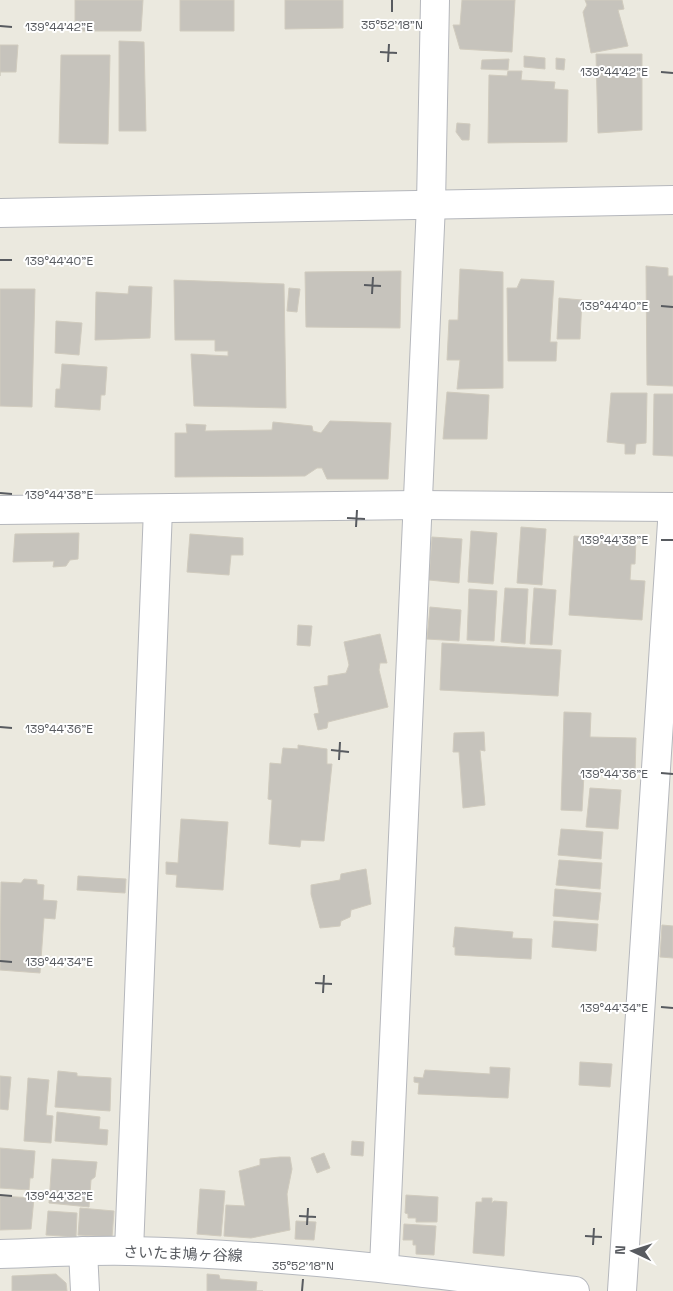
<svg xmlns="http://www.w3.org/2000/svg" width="673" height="1291" font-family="'Space Grotesk','Noto Sans JP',sans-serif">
	<rect width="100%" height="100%" fill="#ebe9df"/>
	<!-- building -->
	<path fill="#c6c3bc" stroke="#d0cbbe" d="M75,0h68l-2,31h-66z
		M180,0h54v31h-54z
		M285,0h58v28l-58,1z
		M462,0h53l-3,52 -52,-3 -7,-24h7z
		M585,0h37l2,9 -6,1 10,36 -37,7 -8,-41 4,-7z
		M119,41l25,1 2,89h-27z
		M0,45h18l-2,27h-16v4z
		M596,54h46v76l-44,3z
		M61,55h49l-2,89 -49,-1z
		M524,56l21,2v11l-21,-2z
		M556,58l9,1 -1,11 -8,-1z
		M509,59l-1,11 -27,-1 1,-9z
		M508,71h14l-1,9 34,2 -1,7 14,1 -1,52 -79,1 1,-68 18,1z
		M457,123l13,1 -1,16h-7l-6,-8z
		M646,266l22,2v8h5v110l-26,-1z
		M460,269l43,3v116l-46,1 3,-29h-13l2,-40h9z
		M401,271l-1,57 -94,-1 -1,-55z
		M521,279l33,2 -4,61h7l-1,19h-48l-1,-73h10z
		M174,280l110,4 2,124 -92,-2 -3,-52 37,2v-5h-13v-11h-40z
		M129,286l23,1 -2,51 -55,2 1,-48 32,2z
		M289,288l11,1 -3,23 -10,-1z
		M0,289h35l-3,118 -32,-1z
		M559,298l23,2 -2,39h-23z
		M56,321l26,2 -3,32 -24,-2z
		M62,364l45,3 -2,28h-4l-1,15 -45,-3 1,-18h4z
		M447,392l42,3 -2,44h-44z
		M611,393h36l-1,50 -10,1 -1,10h-10v-10l-18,-2z
		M654,394h19v62l-20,-1z
		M330,421l61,2 -3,56h-61l-5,-11h-5l-12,8 -130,1v-44h12l-1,-9 20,1 -1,6 67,-1 1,-8 39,4 1,5 8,2z
		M521,527l25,2 -4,56 -25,-2z
		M471,531l26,2 -4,51 -25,-2z
		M79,533l-1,26 -8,1 -4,6 -13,1 1,-6 -41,1 2,-28z
		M190,534l53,4v17h-12l-2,20 -42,-3z
		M574,536l62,4 -1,24h-4l-1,16 15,1 -3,39 -73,-5z
		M432,537l30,2 -3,44 -30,-3z
		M505,588l23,1 -3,55 -24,-2z
		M534,588l22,2 -4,55 -22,-1z
		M469,589l28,2 -3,50 -27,-1z
		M430,607l31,3 -2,31 -32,-2z
		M298,625l14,1 -2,20 -13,-1z
		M380,634l7,29h-7l-1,7 9,37 -60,15 -1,6 -9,2 -4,-16 5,-1 -5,-26 14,-2v-9l18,-3 3,-8 -5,-23z
		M442,643l119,7 -3,46 -118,-6z
		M564,712l27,1 -1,24 46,1 -1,38 -51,-2 -2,37 -21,-1z
		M484,732l1,19 -5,-1 5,55 -22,3 -4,-56h-6l1,-19z
		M298,745l29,4v15h5l-8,77 -23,-1 -1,7 -31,-3 3,-44 -4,-1 2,-36 11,1 2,-16 15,1z
		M590,788l31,2 -3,39 -32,-2z
		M181,819l47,3 -5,68 -47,-3 1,-12 -11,-1v-12l12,1z
		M561,829l42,3 -2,27 -43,-4z
		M559,860l43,3 -2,26 -44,-4z
		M366,869l5,35 -20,6 -1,7 -9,4 -1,5 -20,2 -9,-34v-9l29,-5 1,-6z
		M78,876l48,3 -1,14 -48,-3z
		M24,879l13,1v4l7,1 -1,15 14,1 -2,18 -11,-1 -4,55 -40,-3 1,-88 20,1z
		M555,889l46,4 -3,27 -45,-4z
		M554,921l44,3 -2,27 -44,-4z
		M662,925l11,1v32l-13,-1z
		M455,927l58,5 -1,6 20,1 -1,20 -76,-4v-8h-2z
		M580,1062l32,2 -2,23 -31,-2z
		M490,1067l20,1 -2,30 -90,-4 1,-11 -5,-1v-5l9,1 2,-8 65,4z
		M58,1071l19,2v3l34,2 -1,33 -55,-4z
		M0,1076l11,1 -3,33 -8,-1z
		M28,1078l21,2 -3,35 7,1 -2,27 -27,-2z
		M57,1112l43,5 -1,12 9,1 -1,15 -52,-4z
		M352,1141l12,1 -1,14 -12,-1z
		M0,1148l35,3 -2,27h-3l-1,12 -29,-2z
		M324,1153l6,15 -13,5 -6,-15z
		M280,1157h10l2,12 -5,25 3,36 -39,8 -27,-2 2,-31 19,1 -6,-35 21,-6v-6z
		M52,1159l45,3 -2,15 -4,3 -2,27 -40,-4z
		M200,1189l25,2 -4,45 -24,-2z
		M406,1195l32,2 -1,25h-21v-4h-8v-4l-3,-1z
		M0,1196l34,2 -3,31 -31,1z
		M482,1198h10v5l2,-2 13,1 -3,54 -31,-3 3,-51h6z
		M80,1208l34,3 -2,26 -34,-2z
		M48,1211l29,2 -1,24 -30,-2z
		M296,1221l20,1 -2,18 -19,-1z
		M404,1224l32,2 -2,29 -18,-1v-9h-3v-5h-10z
		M56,1274l10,9 1,8h-55v-15z
		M207,1274l12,1 1,4 37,3 -1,9h7h-56z"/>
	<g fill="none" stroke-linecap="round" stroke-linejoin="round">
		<defs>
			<path id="minor" d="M83,1251l2,40
				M129,1251l29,-742
				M384,1267l47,-1063 4,-204
				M622,1291l51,-784"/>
			<path id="tertiary" d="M0,213l673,-13
				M0,510l417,-5 256,2"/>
			<path id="secondary" d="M0,1254c43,-1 86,-4 129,-3 150,3 298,22 446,40"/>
		</defs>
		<!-- minor casing -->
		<use href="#minor" stroke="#b5b7bc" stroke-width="30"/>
		<!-- tertiary casing -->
		<use href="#tertiary" stroke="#b5b7bc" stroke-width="30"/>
		<!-- secondary casing -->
		<use href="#secondary" stroke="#b5b8be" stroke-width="30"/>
		<!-- minor -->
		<use href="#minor" stroke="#fff" stroke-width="28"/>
		<!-- tertiary -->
		<use href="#tertiary" stroke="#fff" stroke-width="28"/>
		<!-- secondary -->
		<use href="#secondary" stroke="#fff" stroke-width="28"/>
	</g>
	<!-- ticks -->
	<path fill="none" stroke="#585b60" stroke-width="2" d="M392,12v-12M0,26l12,1M380,52l17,1M388,62l1,-18M661,72l12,1M0,260h12M364,285l17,1M372,294l1,-17M661,306l12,1M0,493l12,1M347,518l18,1M356,527l1,-17M661,540h12M0,727l12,1M331,750l18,2M339,760l1,-18M661,773l12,1M0,961l12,1M315,983l17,1M323,993l1,-18M661,1007l12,1M0,1195l12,1M299,1216l17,1M307,1225l1,-17M585,1236l17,1M593,1245l1,-17M302,1291l1,-12"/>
	<g text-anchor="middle" stroke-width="4" stroke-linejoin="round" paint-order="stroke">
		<!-- street labels -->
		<g font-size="15" fill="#585b60" stroke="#fff">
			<text transform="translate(183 1254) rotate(2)" y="5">さいたま鳩ヶ谷線</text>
		</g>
	</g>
	<g font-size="12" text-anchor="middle" fill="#585b60" stroke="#fff" stroke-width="4" stroke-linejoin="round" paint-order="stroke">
		<text x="392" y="29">35°52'18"N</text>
		<text x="59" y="31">139°44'42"E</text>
		<text x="614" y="76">139°44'42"E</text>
		<text x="59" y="265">139°44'40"E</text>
		<text x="614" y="310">139°44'40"E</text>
		<text x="59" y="499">139°44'38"E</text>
		<text x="614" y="544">139°44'38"E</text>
		<text x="59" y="733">139°44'36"E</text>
		<text x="614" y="778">139°44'36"E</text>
		<text x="59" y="966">139°44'34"E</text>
		<text x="614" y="1012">139°44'34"E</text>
		<text x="59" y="1200">139°44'32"E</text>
		<text x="303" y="1270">35°52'18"N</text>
	</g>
	<!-- north arrow -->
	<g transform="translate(633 1251) rotate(274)" stroke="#ffffff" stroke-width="4" paint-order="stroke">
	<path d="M0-4L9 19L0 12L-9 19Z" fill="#585b60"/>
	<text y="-8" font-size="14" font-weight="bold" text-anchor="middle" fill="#585b60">N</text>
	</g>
</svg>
